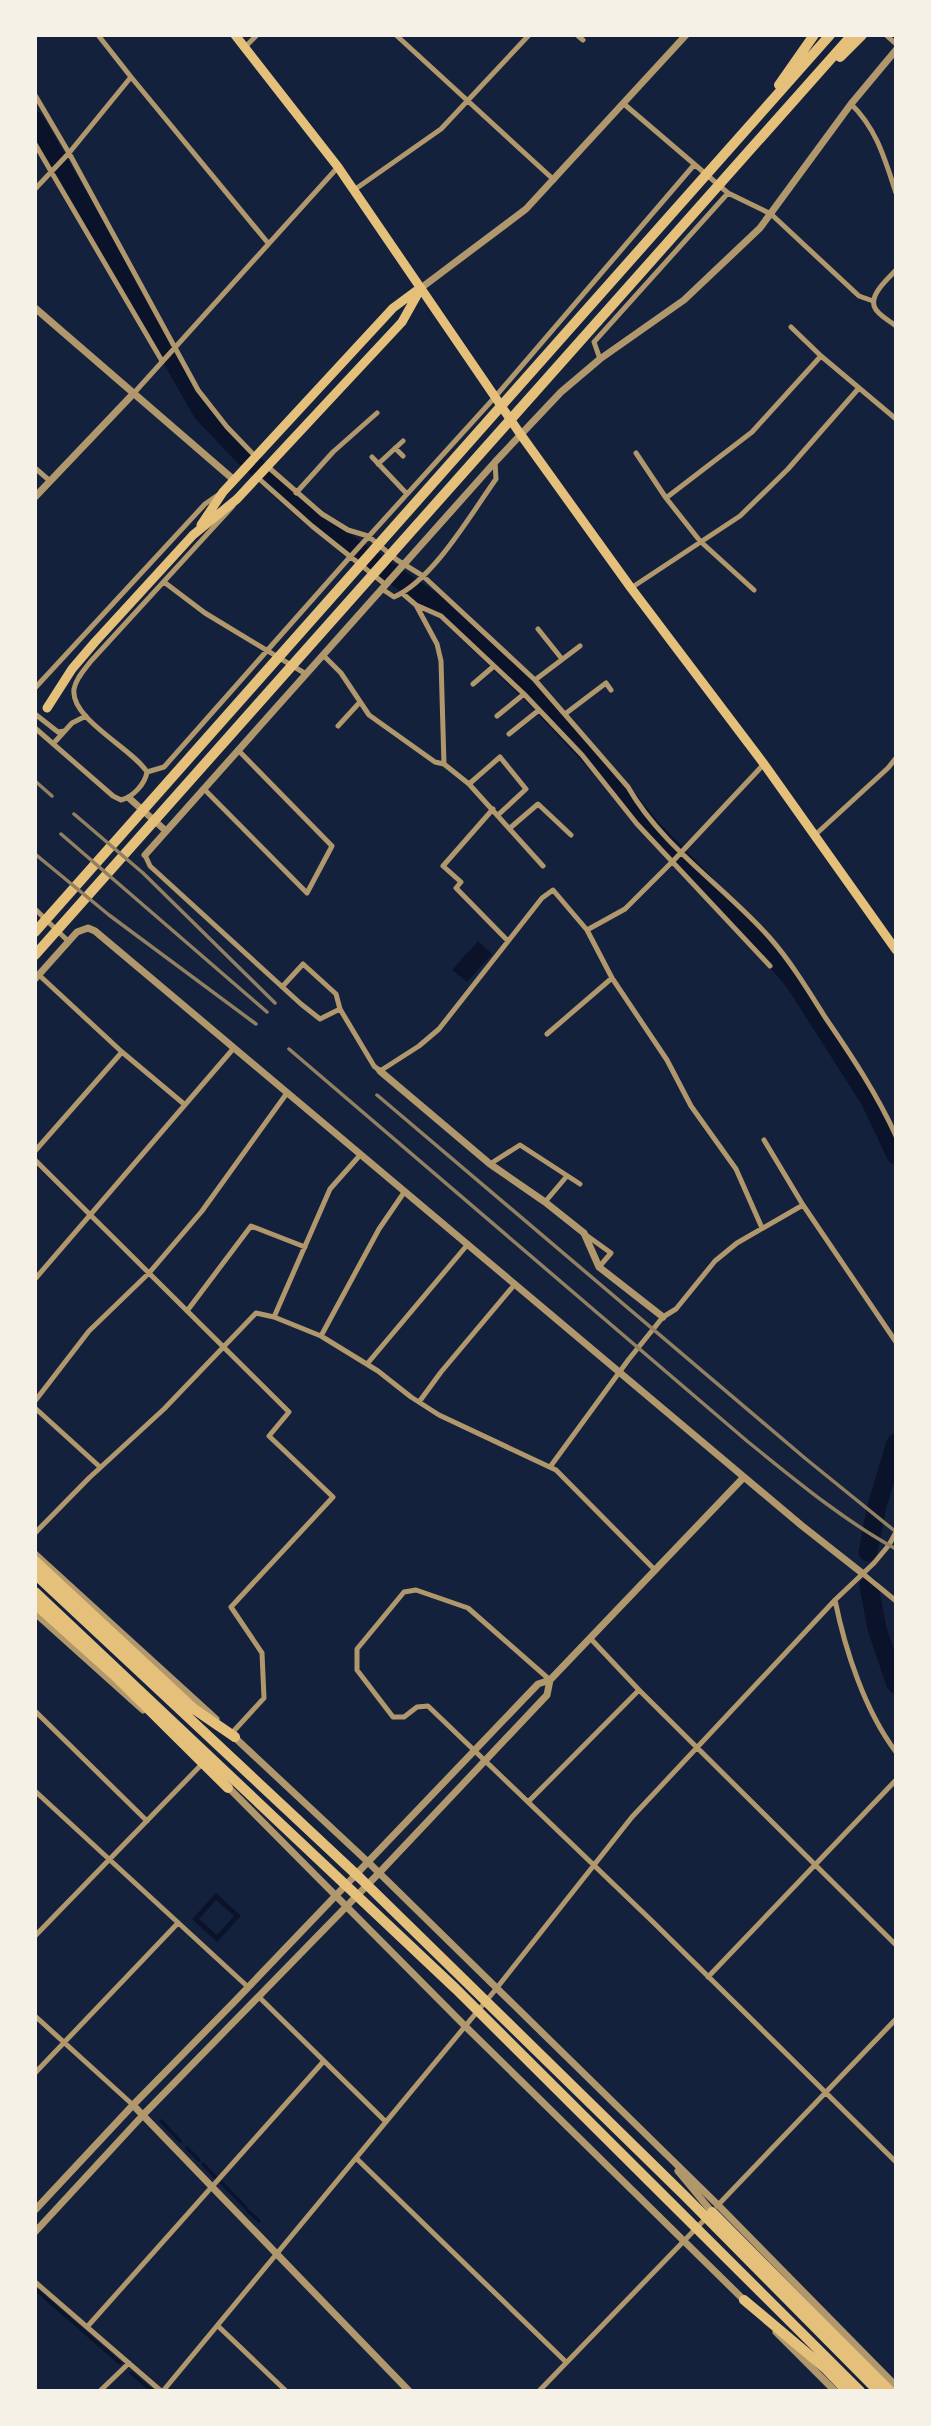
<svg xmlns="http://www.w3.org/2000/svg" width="931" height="2426" font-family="'DejaVu Sans',sans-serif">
	<rect width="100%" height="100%" fill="#14213d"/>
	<!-- water -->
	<path fill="#0b132b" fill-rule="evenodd" d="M478,941l14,13 -25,28 -15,-12z
		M216,1893l25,23 -24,26 -25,-23zM216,1900l18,16 -17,19 -18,-16z"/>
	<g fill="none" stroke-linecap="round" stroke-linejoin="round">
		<!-- stream -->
		<path stroke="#0b132b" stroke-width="3.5" d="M161,2121l19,20
			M187,2148l12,12
			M203,2164l12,13
			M222,2183l24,25
			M248,2211l11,10
			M35,2289l85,74
			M131,2373l21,18"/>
		<!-- river -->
		<path stroke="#0b132b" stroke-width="19" d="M35,121l168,292 39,41 66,60 37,28 100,68 84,81 81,86 40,50 102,105 42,49 76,119 26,55
			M868,1552l9,-46 19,-63
			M869,1586l8,43 19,55"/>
		<!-- minor -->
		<path stroke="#b1986c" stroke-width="5" d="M396,35l158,145
			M577,35l6,5
			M886,35l10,9
			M245,47l12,-12
			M131,77l137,166
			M35,95l34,58 129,237 29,37 29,30
			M624,104l104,89 43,21 88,82 14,5
			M851,104c26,25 34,56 45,89
			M35,144l127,217
			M35,189l34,-36 62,-76 -33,-42
			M354,190l87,-61 88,-94
			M896,270c-7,8 -28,25 -21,38 3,7 15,13 21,18
			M791,327l30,29 75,63
			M600,359l-6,-17 134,-149
			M134,393l204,-226
			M395,448l8,8
			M636,453l30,45 34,43 54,49
			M372,457l35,37
			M378,464l25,-23
			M267,466l55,48 26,16 20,6 29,24 26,16 112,104 93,107c34,60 97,100 142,151 21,24 38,52 55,79 26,38 52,77 71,119
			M35,468l15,13
			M257,477l55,49 74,59
			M296,493l37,-41 44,-39
			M666,498l86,-66 69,-76
			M164,582l41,31 101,61
			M631,588l109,-72 48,-47 71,-81
			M382,589l12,8c39,-17 77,-83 102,-118l-1,-17
			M402,593l14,12 25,11 83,78 58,61 55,69 133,142
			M416,605l21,39 4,17 3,103 25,20 74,82
			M538,629l24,30
			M323,655l18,18 28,42 66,47 9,2
			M535,680l45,-34
			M473,684l21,-18
			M35,688l170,-184 13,-9
			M35,714l23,18 6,-1
			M565,714l41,-31 5,7
			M497,716l27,-22
			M338,726l22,-24
			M35,728l78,68 8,4c12,-3 24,-16 26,-28 -15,-24 -77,-53 -73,-83 2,-11 11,-20 17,-28l142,-155
			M509,734l30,-24
			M53,744l19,-21 14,-7
			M147,772l17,-5 186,-210 145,-160 199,-232
			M469,784l31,-27 26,32 -28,26
			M204,789l103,104 25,-47 -94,-96
			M493,809l-50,57 18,16 -5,6 52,53
			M510,828l28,-24 33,31
			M815,835l73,-67 8,-10
			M145,855l5,11 151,138 19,15 20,-10
			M35,909l33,32
			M587,930l38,-21 49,-49 90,-96
			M39,975l83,77 62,52
			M282,987l21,-23 33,30 4,15 34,57 6,5 39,-25 20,-17 103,-131 11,-8 34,40 25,48 55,82 24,46 45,63 26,59
			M547,1034l65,-56
			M764,1140l39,65 93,137
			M35,1151l87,-99
			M35,1160l254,252 -20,24 64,61 -102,110 31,46 2,45 -33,36
			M490,1164l30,-19 60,39
			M545,1202l22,-26
			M586,1235l25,18 -12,14
			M35,1279l198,-230
			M187,1311l64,-85 54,21
			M274,1317l56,-128 31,-35
			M321,1336l58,-107 26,-38
			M367,1364l101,-120
			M35,1401l54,-70 60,-58 53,-62 85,-118
			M419,1402l22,-30 74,-88
			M35,1408l65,59
			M550,1467l79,-108 34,-42 13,-8 39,-48 22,-18 66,-38
			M35,1533l54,-55 75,-69 92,-96 18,4 47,19 57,35 33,26 28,18 117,55 99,100
			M862,1573l34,28
			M835,1600c10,50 30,111 61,152
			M590,1638l49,52 257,255
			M550,1680l-82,-72 -52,-18 -12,2 -47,57v21l36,47h11l13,-10 11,-1 225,216 243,240
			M35,1711l112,110
			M35,1791l213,196
			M528,1802l111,-112
			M35,1936l168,-173
			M708,1977l188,-197
			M258,1996l128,126
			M35,2016l98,89
			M35,2073l143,-150
			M356,2158l210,204
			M717,2206l179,-187
			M35,2282l126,109
			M218,2326l68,65
			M87,2327l236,-265
			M100,2391l29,-28
			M163,2391l333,-402 136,-172 203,-217 39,-37 15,-18 7,-13
			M539,2391l169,-175"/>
		<!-- tertiary -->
		<path stroke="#b1986c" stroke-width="7" d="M421,288l105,-79 160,-174
			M35,308l199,172
			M35,497l99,-104
			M129,798l37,33
			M145,855l350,-393 66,-70 39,-33 84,-59 76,-72 91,-124 45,-54
			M35,979l42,-47 11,-4 7,3 706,594 61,48
			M380,1071l110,93 55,38 39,31 15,34 64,50
			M35,1554l181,165
			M35,1613l108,97
			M232,1735l136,127 350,343 178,181
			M225,1784l240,242 280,275
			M133,2105l276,286
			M678,2171l34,41
			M35,2210l98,-105 103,-105 302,-316 12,-4 194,-203
			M35,2232l108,-117 236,-242 168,-178 3,-15
			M776,2332l59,59"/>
		<!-- primary -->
		<path stroke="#e5c07b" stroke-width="9" d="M201,525l22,-33 170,-184 23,-17
			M47,708l25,-39 23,-27 98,-107 44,-36 165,-177 19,-34"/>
		<!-- trunk -->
		<path stroke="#e5c07b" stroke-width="9" d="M235,35l103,132 183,268 110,153 133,176 132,186"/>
		<!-- motorway -->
		<path stroke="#e5c07b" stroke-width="10" d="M840,57l22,-22
			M779,85l35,-50
			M35,932l795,-897
			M35,955l817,-920
			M35,1561l159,148 41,28
			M35,1574l325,304 325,318 193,195
			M35,1592l421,397 404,402
			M35,1604l79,71 114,113
			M712,2212l178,179
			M744,2300l82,69 21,22"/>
		<!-- rail -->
		<path stroke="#918062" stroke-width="3.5" d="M35,781l17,15
			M74,814l69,59 132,130
			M61,834l206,178
			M35,854l74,61 147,109
			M289,1049l458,392c47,38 96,79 149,108
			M377,1095l429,364 90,73"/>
	</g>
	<!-- border -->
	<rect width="931" height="2426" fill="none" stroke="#f6f1e7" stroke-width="74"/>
</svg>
